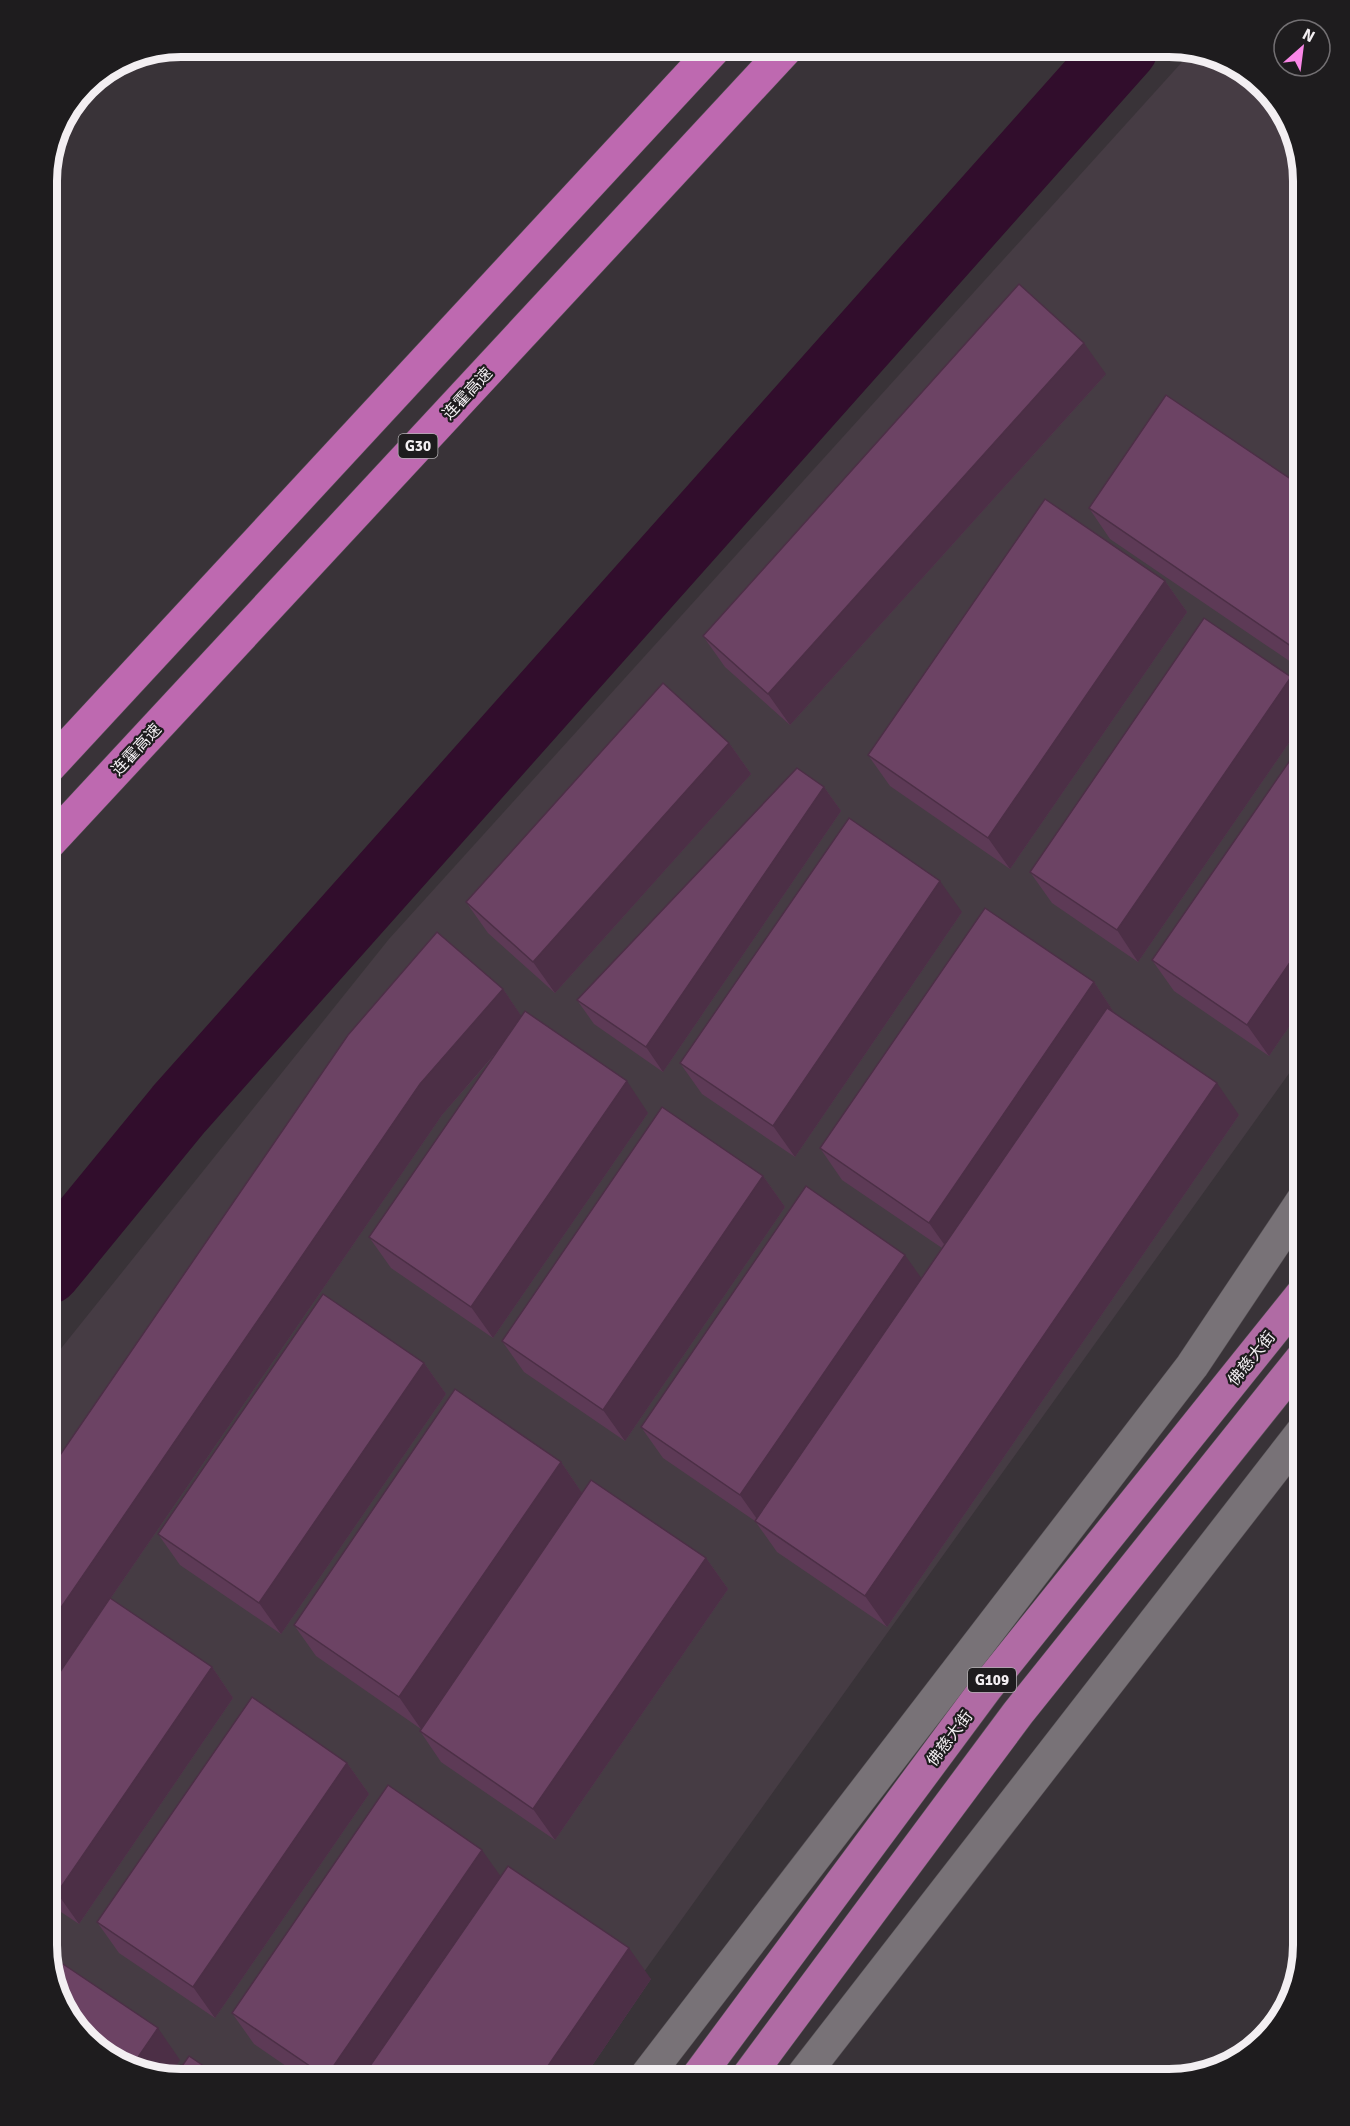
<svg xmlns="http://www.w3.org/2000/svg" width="1350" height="2126" font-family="Signika,'Noto Sans SC',sans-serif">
	<rect width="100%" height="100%" fill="#393338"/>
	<!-- built -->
	<path fill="#463c44" d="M1192,51l52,18 46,52 13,60v873l-736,1025h-395l-66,-22 -46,-52 -13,-60v-579l342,-427z"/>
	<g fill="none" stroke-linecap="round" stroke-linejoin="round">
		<!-- river -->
		<path stroke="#310d2c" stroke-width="69" d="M47,1270l132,-161 945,-1062"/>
		<defs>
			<path id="secondary" d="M644,2079l548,-713 111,-166
				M800,2079l503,-648"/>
			<path id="trunk" d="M696,2079l290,-391 317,-395
				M746,2079l272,-366 285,-356"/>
			<path id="motorway" d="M47,769l669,-722
				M47,845l741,-798"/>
		</defs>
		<!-- secondary casing -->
		<use href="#secondary" stroke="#575256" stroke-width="34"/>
		<!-- trunk casing -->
		<use href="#trunk" stroke="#575256" stroke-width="34"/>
		<!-- motorway casing -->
		<use href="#motorway" stroke="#575256" stroke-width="34"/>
		<!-- secondary -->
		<use href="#secondary" stroke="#787277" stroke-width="33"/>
		<!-- trunk -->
		<use href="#trunk" stroke="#b06ba4" stroke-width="33"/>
		<!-- motorway -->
		<use href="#motorway" stroke="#be69b0" stroke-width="33"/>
	</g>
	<!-- wall -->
	<path fill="#5d3a56" d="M1106,374l-316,351 -65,-58 -22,-31z
		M1304,488v183l-194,-132 -21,-31z
		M1165,581l22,31 -177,257 -120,-83 -22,-31z
		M1291,677l13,18v26l-166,241 -86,-59 -22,-31z
		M1304,740v265l-35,51 -95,-65 -22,-31z
		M729,743l22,31 -196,219 -67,-60 -22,-31z
		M824,787l17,24 -178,261 -69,-48 -17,-24z
		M962,912l-167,245 -93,-63 -22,-31z
		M1094,982l21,32 124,101 -352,512 -110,-75 -22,-31 -92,-63 -22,-31 280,-149 21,-30 -100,-68 -22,-32z
		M503,989l18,27 127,97 -155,225 -102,-70 -22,-31 128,-185 -55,63 -395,576z
		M763,1176l22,31 -160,234 -101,-69 -22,-31z
		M424,1363l22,31 -165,240 -101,-69 -22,-31z
		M561,1462l21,31 124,65 22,31 -173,251 -114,-78 -21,-31 1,-2 -105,-73 -22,-31z
		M212,1667l21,31 -154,226 -33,-22 1,-211z
		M347,1763l22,31 -154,224 -96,-65 -22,-31z
		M501,1876l150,103 -68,100h-278l-51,-35 -22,-31z"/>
	<!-- shaded-wall -->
	<path fill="#4c2f46" d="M1084,343l22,31 -316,351 -22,-31z
		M1165,581l22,31 -177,257 -22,-31z
		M1291,677l13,18v26l-166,241 -21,-32z
		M729,743l22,31 -196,219 -22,-31z
		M824,787l17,24 -178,261 -17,-25z
		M940,881l22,31 -167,245 -22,-31z
		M1304,942v63l-35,51 -22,-31z
		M1094,982l21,32 -164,240 -22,-31z
		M503,989l21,31 -82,95 -395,576v-63l373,-544z
		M627,1081l21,32 -155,225 -22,-31z
		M1217,1083l22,32 -352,512 -22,-31z
		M763,1176l22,31 -160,234 -22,-31z
		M905,1255l22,31 -165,240 -22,-31z
		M424,1363l22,31 -165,240 -22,-31z
		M561,1462l21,31 -161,236 -22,-32z
		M706,1558l22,31 -173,251 -22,-31z
		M212,1667l21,31 -154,226 -22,-31z
		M347,1763l22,31 -154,224 -22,-31z
		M482,1850l22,31 -136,198h-41l-1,-2z
		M629,1948l22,31 -68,100h-44z
		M158,2028l22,32 -12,18 -36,-12z"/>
	<!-- building -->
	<path fill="#6c4364" stroke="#4c2f46" stroke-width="1.5" d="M1019,284l65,59 -316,351 -65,-58z
		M1166,395l138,93v167l-215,-147z
		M1045,499l120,82 -177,257 -120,-83z
		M1204,618l87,59 -174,253 -87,-58z
		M663,683l66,60 -196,219 -67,-60z
		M1304,740v202l-57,83 -95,-65z
		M797,768l27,19 -178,260 -69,-47z
		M849,818l91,63 -167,245 -93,-63z
		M985,908l109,74 -165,241 -109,-75z
		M437,932l66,57 -83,95 -373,544v-154l301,-439z
		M1107,1008l110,75 -352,513 -110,-75z
		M525,1011l102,70 -156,226 -102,-70z
		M662,1107l101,69 -160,234 -101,-69z
		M806,1186l99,69 -165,240 -99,-68z
		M323,1294l101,69 -165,240 -101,-69z
		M455,1389l106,73 -162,235 -105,-72z
		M591,1480l115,78 -173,251 -113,-78z
		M110,1598l102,69 -155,226 -10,-7v-195z
		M252,1697l95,66 -154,224 -96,-65z
		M388,1785l94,65 -156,227 -94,-64z
		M508,1866l121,82 -90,131h-178z
		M63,1964l95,64 -26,38 -26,-9 -46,-52 -6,-28z
		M189,2056l34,23h-50z"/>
	<g text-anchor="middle" stroke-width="4.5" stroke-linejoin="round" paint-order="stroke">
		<!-- shield labels -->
		<g fill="#1e1c1e" stroke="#b3b0b2" stroke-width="1.5">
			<rect x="398.5" y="434" width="39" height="24" rx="4.5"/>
			<rect x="968" y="1668" width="48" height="24" rx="4.5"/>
		</g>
		<g font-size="15" font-weight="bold" fill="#f3eff2">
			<text x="418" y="451">G30</text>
			<text x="992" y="1685">G109</text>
		</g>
		<!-- street labels -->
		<g font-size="16" fill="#f3eff2" stroke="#1e1c1e">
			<text transform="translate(467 393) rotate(-47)" y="6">连霍高速</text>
			<text transform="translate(136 749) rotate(-47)" y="6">连霍高速</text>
			<text transform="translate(1251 1358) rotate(-51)" y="6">佛慈大街</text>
			<text transform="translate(949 1738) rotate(-53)" y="6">佛慈大街</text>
		</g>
	</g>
	<!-- crop -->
	<path d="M0 0H1350V2126H0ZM181 57H1169A124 124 0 0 1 1293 181V1945A124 124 0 0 1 1169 2069H181A124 124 0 0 1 57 1945V181A124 124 0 0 1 181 57Z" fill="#1e1c1e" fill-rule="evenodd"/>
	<path fill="none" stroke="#f3eff2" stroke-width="8" d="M181 57H1169A124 124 0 0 1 1293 181V1945A124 124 0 0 1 1169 2069H181A124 124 0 0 1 57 1945V181A124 124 0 0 1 181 57Z"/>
	<!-- north arrow -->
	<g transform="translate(1302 48) rotate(28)"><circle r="28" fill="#1e1c1e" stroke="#737073" stroke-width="1.5"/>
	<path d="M0-4.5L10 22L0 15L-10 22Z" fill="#fa87e7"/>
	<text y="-9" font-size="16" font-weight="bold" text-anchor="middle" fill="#f3eff2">N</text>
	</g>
</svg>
